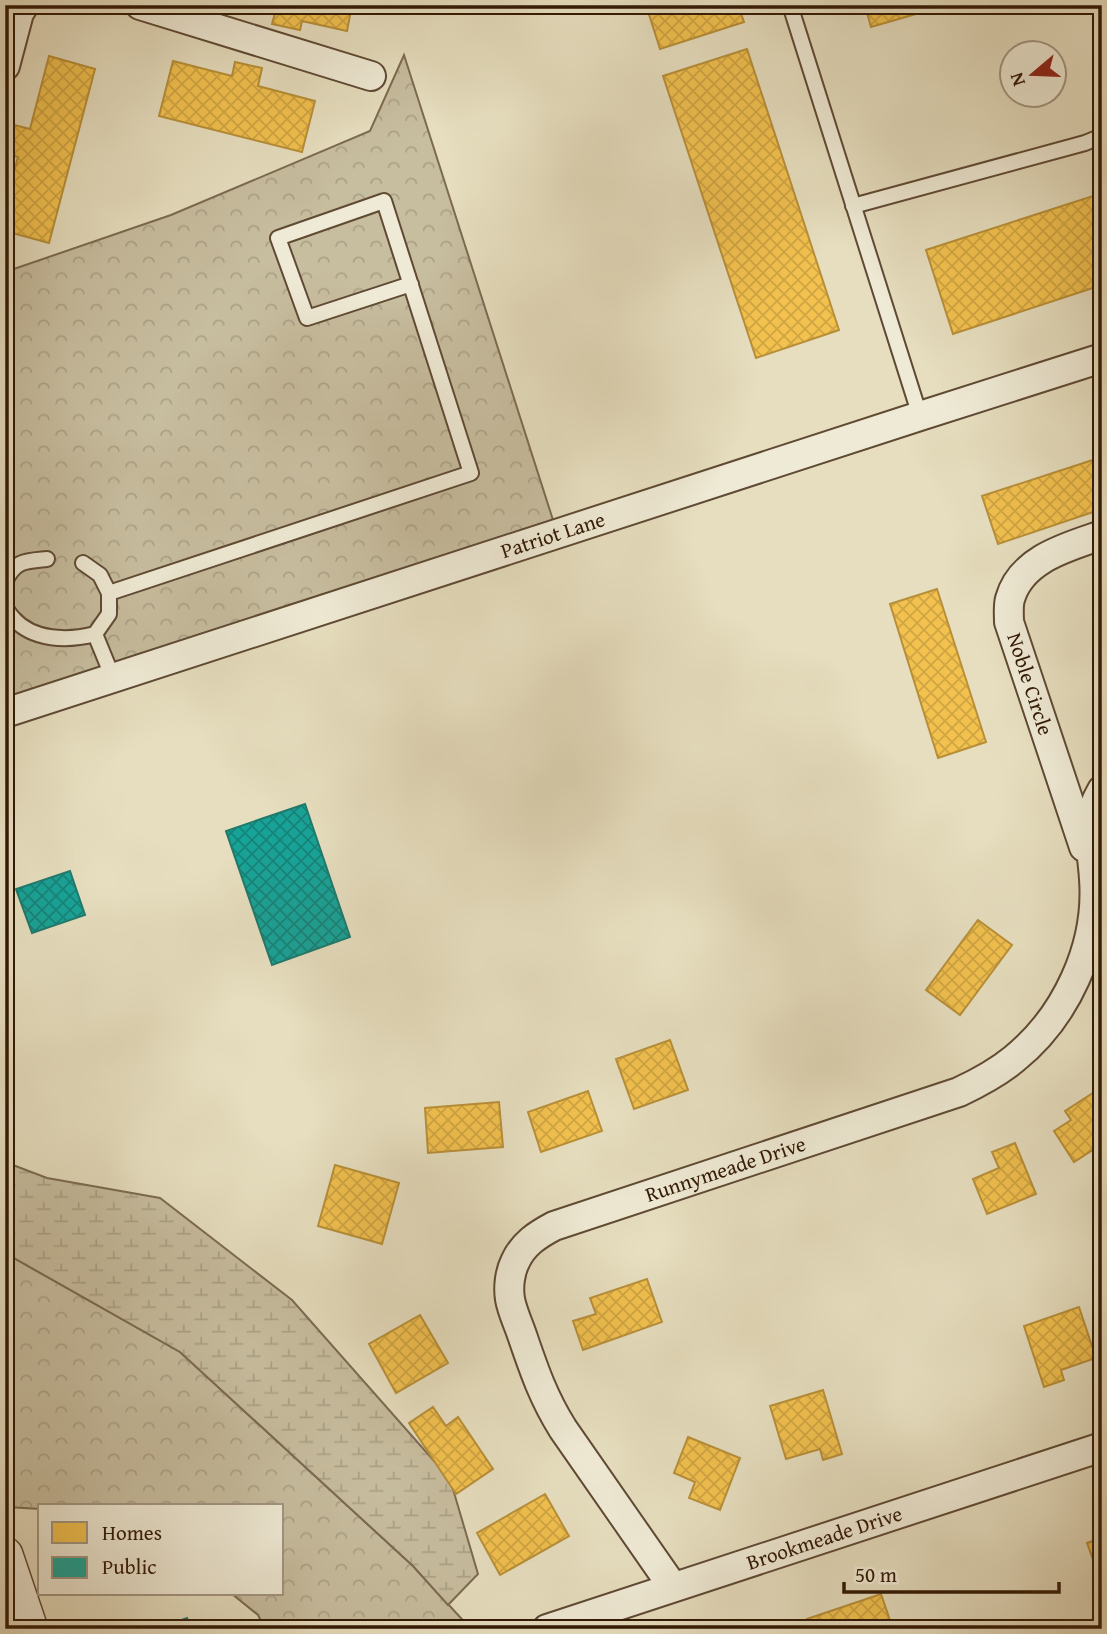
<svg xmlns="http://www.w3.org/2000/svg" width="1107" height="1634" font-family="'Gentium Book Plus',serif">
	<defs>
		<pattern id="forest-crowns" width="20" height="18" patternUnits="userSpaceOnUse" patternTransform="scale(1.75)"><rect width="20" height="18" fill="#c7bd9f"/><path d="M2 6a3 3 0 1 1 6 0M12 15a3 3 0 1 1 6 0" fill="none" stroke="#aba287"/></pattern>
		<pattern id="wetland-marsh" width="20" height="14" patternUnits="userSpaceOnUse" patternTransform="scale(1.75)"><rect width="20" height="14" fill="#c7bd9f"/><path d="M1 5h8M5 5V1M11 12h8M15 12V8" fill="none" stroke="#aba287"/></pattern>
		<pattern id="homes-cross-hatch" width="8" height="8" patternUnits="userSpaceOnUse" patternTransform="scale(1.75)"><rect width="8" height="8" fill="#f2c14e"/><path d="M0 0l8 8M0 8l8-8" fill="none" stroke="#d0a543"/></pattern>
		<pattern id="public-cross-hatch" width="8" height="8" patternUnits="userSpaceOnUse" patternTransform="scale(1.75)"><rect width="8" height="8" fill="#17a398"/><path d="M0 0l8 8M0 8l8-8" fill="none" stroke="#15847a"/></pattern>
	</defs>
	<rect width="100%" height="100%" fill="#e6debf"/>
	<filter id="stains"><feTurbulence type="fractalNoise" baseFrequency=".00286" numOctaves="4"/><feColorMatrix values="0 0 0 0 .2 0 0 0 0 .09 0 0 0 0 .02 0 0 0 .5 -.17"/></filter>
	<radialGradient id="worn" r=".72"><stop offset=".6" stop-color="#630" stop-opacity="0"/><stop offset="1" stop-color="#630" stop-opacity=".3"/></radialGradient>
	<!-- forest -->
	<path fill="url(#forest-crowns)" stroke="#7c6b52" stroke-width="2" d="M404,55l149,465 -548,178v-426l166,-57 199,-84z
		M5,1253l175,99 233,214 58,63h-206l-7,-14 -26,-21h50v-88h-242v3l-33,-2 -2,-5z"/>
	<!-- wetland -->
	<path fill="url(#wetland-marsh)" stroke="#7c6b52" stroke-width="2" d="M5,1162l42,16 113,20 132,102 158,179 28,95 -30,31 -35,-39 -233,-214 -175,-99z"/>
	<!-- homes -->
	<path fill="url(#homes-cross-hatch)" stroke="#b88f38" stroke-width="2" d="M258,5h94l-5,26 -45,-10 -2,9 -28,-6 4,-15z
		M646,5h92l6,17 -84,27z
		M865,5h82l-76,22z
		M747,49l92,281 -83,28 -93,-282z
		M49,56l46,13 -46,174 -44,-12v-27l13,-47 -13,-3 9,-29 16,4z
		M173,61l59,15 3,-14 27,6 -4,18 57,15 -13,51 -143,-36z
		M1102,193v92l-149,49 -27,-84z
		M1102,457v52l-104,35 -16,-48z
		M937,589l49,153 -48,16 -48,-154z
		M978,920l34,25 -52,70 -34,-25z
		M670,1040l18,50 -54,19 -18,-50z
		M1102,1087v57l-28,18 -20,-31 17,-11 -6,-9z
		M588,1091l14,40 -61,21 -13,-40z
		M499,1102l4,45 -75,6 -3,-45z
		M1015,1143l21,51 -49,20 -14,-35 26,-11 -7,-16z
		M335,1165l64,18 -17,61 -64,-18z
		M647,1279l15,43 -79,28 -10,-29 23,-7 -6,-16z
		M1079,1307l17,51 -35,12 3,10 -20,7 -20,-61z
		M420,1315l28,48 -52,30 -27,-49z
		M823,1390l19,64 -19,6 -3,-11 -34,10 -16,-53z
		M433,1407l13,19 12,-9 35,52 -37,25 -47,-71z
		M688,1437l52,21 -20,52 -31,-12 6,-16 -21,-9z
		M545,1494l24,42 -69,39 -23,-42z
		M1102,1538v31l-5,2 -10,-28z
		M881,1594l12,35h-83l-3,-10z"/>
	<!-- public -->
	<path fill="url(#public-cross-hatch)" stroke="#1f7a6c" stroke-width="2" d="M305,804l45,133 -78,28 -46,-134z
		M70,871l15,44 -53,18 -16,-44z
		M187,1618l4,11h-34z"/>
	<g fill="none" stroke-linecap="round" stroke-linejoin="round">
		<defs>
			<path id="service" d="M790,5l130,411
				M853,206l232,-63 17,-7
				M83,563l17,12 9,18v21l-14,20
				M5,582c10,-22 21,-21 42,-23
				M109,593l362,-120 -87,-272 -106,37 29,80 104,-34
				M5,604c1,7 4,9 8,14 20,23 55,23 82,16l18,44"/>
			<g id="minor">
				<path d="M140,5l231,71"/>
				<path d="M5,66l14,-53 5,-8"/>
				<path id="s1" d="M5,713l915,-297 182,-58"/>
				<path d="M1084,847l-75,-225c0,-7 -1,-16 1,-23 11,-40 57,-52 92,-64"/>
				<path id="s2" d="M673,1587l-110,-158c-20,-32 -29,-59 -41,-94 -4,-12 -10,-24 -12,-36 -2,-12 0,-27 5,-37 8,-18 22,-27 39,-36l405,-134c19,-9 38,-19 55,-33 52,-42 85,-113 80,-180 -2,-36 -12,-55 8,-89"/>
				<path d="M7,1629l20,-7"/>
				<path id="s3" d="M547,1629l555,-182"/>
			</g>
			<path id="tertiary" d="M5,1555l25,74"/>
		</defs>
		<!-- service casing -->
		<use href="#service" stroke="#5f4a34" stroke-width="18"/>
		<!-- minor casing -->
		<use href="#minor" stroke="#5f4a34" stroke-width="32"/>
		<!-- tertiary casing -->
		<use href="#tertiary" stroke="#5f4a34" stroke-width="38"/>
		<!-- service -->
		<use href="#service" stroke="#efead5" stroke-width="14"/>
		<!-- minor -->
		<use href="#minor" stroke="#efead5" stroke-width="28"/>
		<!-- tertiary -->
		<use href="#tertiary" stroke="#efead5" stroke-width="35"/>
	</g>
	<g text-anchor="middle" stroke-width="7" stroke-linejoin="round" paint-order="stroke">
		<!-- street labels -->
		<g font-size="21" fill="#321905" stroke="#efead5">
			<text dy="7" stroke="none"><textPath href="#s1" startOffset="576">Patriot Lane</textPath></text>
			<text transform="translate(1030 684) rotate(72)" y="7">Noble Circle</text>
			<text dy="7" stroke="none"><textPath href="#s2" startOffset="606">Runnymeade Drive</textPath></text>
			<text dy="7" stroke="none"><textPath href="#s3" startOffset="292">Brookmeade Drive</textPath></text>
		</g>
	</g>
	<!-- margin -->
	<rect width="1107" height="1634" fill="none" stroke="#e6debf" stroke-width="28"/>
	<rect x="7" y="7" width="1093" height="1620" fill="none" stroke="#321905" stroke-width="3.5"/>
	<rect x="14" y="14" width="1079" height="1606" fill="none" stroke="#321905" stroke-width="2"/>
	<!-- legend -->
	<rect x="38" y="1504" width="245" height="91" fill="#efead5" stroke="#a39682" stroke-width="2"/>
	<rect x="52" y="1522" width="35" height="21" fill="#f2c14e" stroke="#a39682" stroke-width="2"/>
	<text x="102" y="1540" font-size="21" fill="#321905">Homes</text>
	<rect x="52" y="1557" width="35" height="21" fill="#17a398" stroke="#a39682" stroke-width="2"/>
	<text x="102" y="1574" font-size="21" fill="#321905">Public</text>
	<!-- north arrow -->
	<g transform="translate(1033 74) rotate(251)"><circle r="33" fill="#efead5" stroke="#a39682" stroke-width="2"/>
	<path d="M0-5L12 26L0 18L-12 26Z" fill="#8f2418"/>
	<text y="-10" font-size="19" font-weight="bold" text-anchor="middle" fill="#321905">N</text>
	</g>
	<!-- scale -->
	<path d="M844 1582v10h215v-10" fill="none" stroke="#321905" stroke-width="3.5"/>
	<text x="855" y="1582" font-size="21" fill="#321905" stroke="#efead5" stroke-width="5" paint-order="stroke">50 m</text>
	<rect width="100%" height="100%" filter="url(#stains)"/>
	<rect width="100%" height="100%" fill="url(#worn)"/>
</svg>
